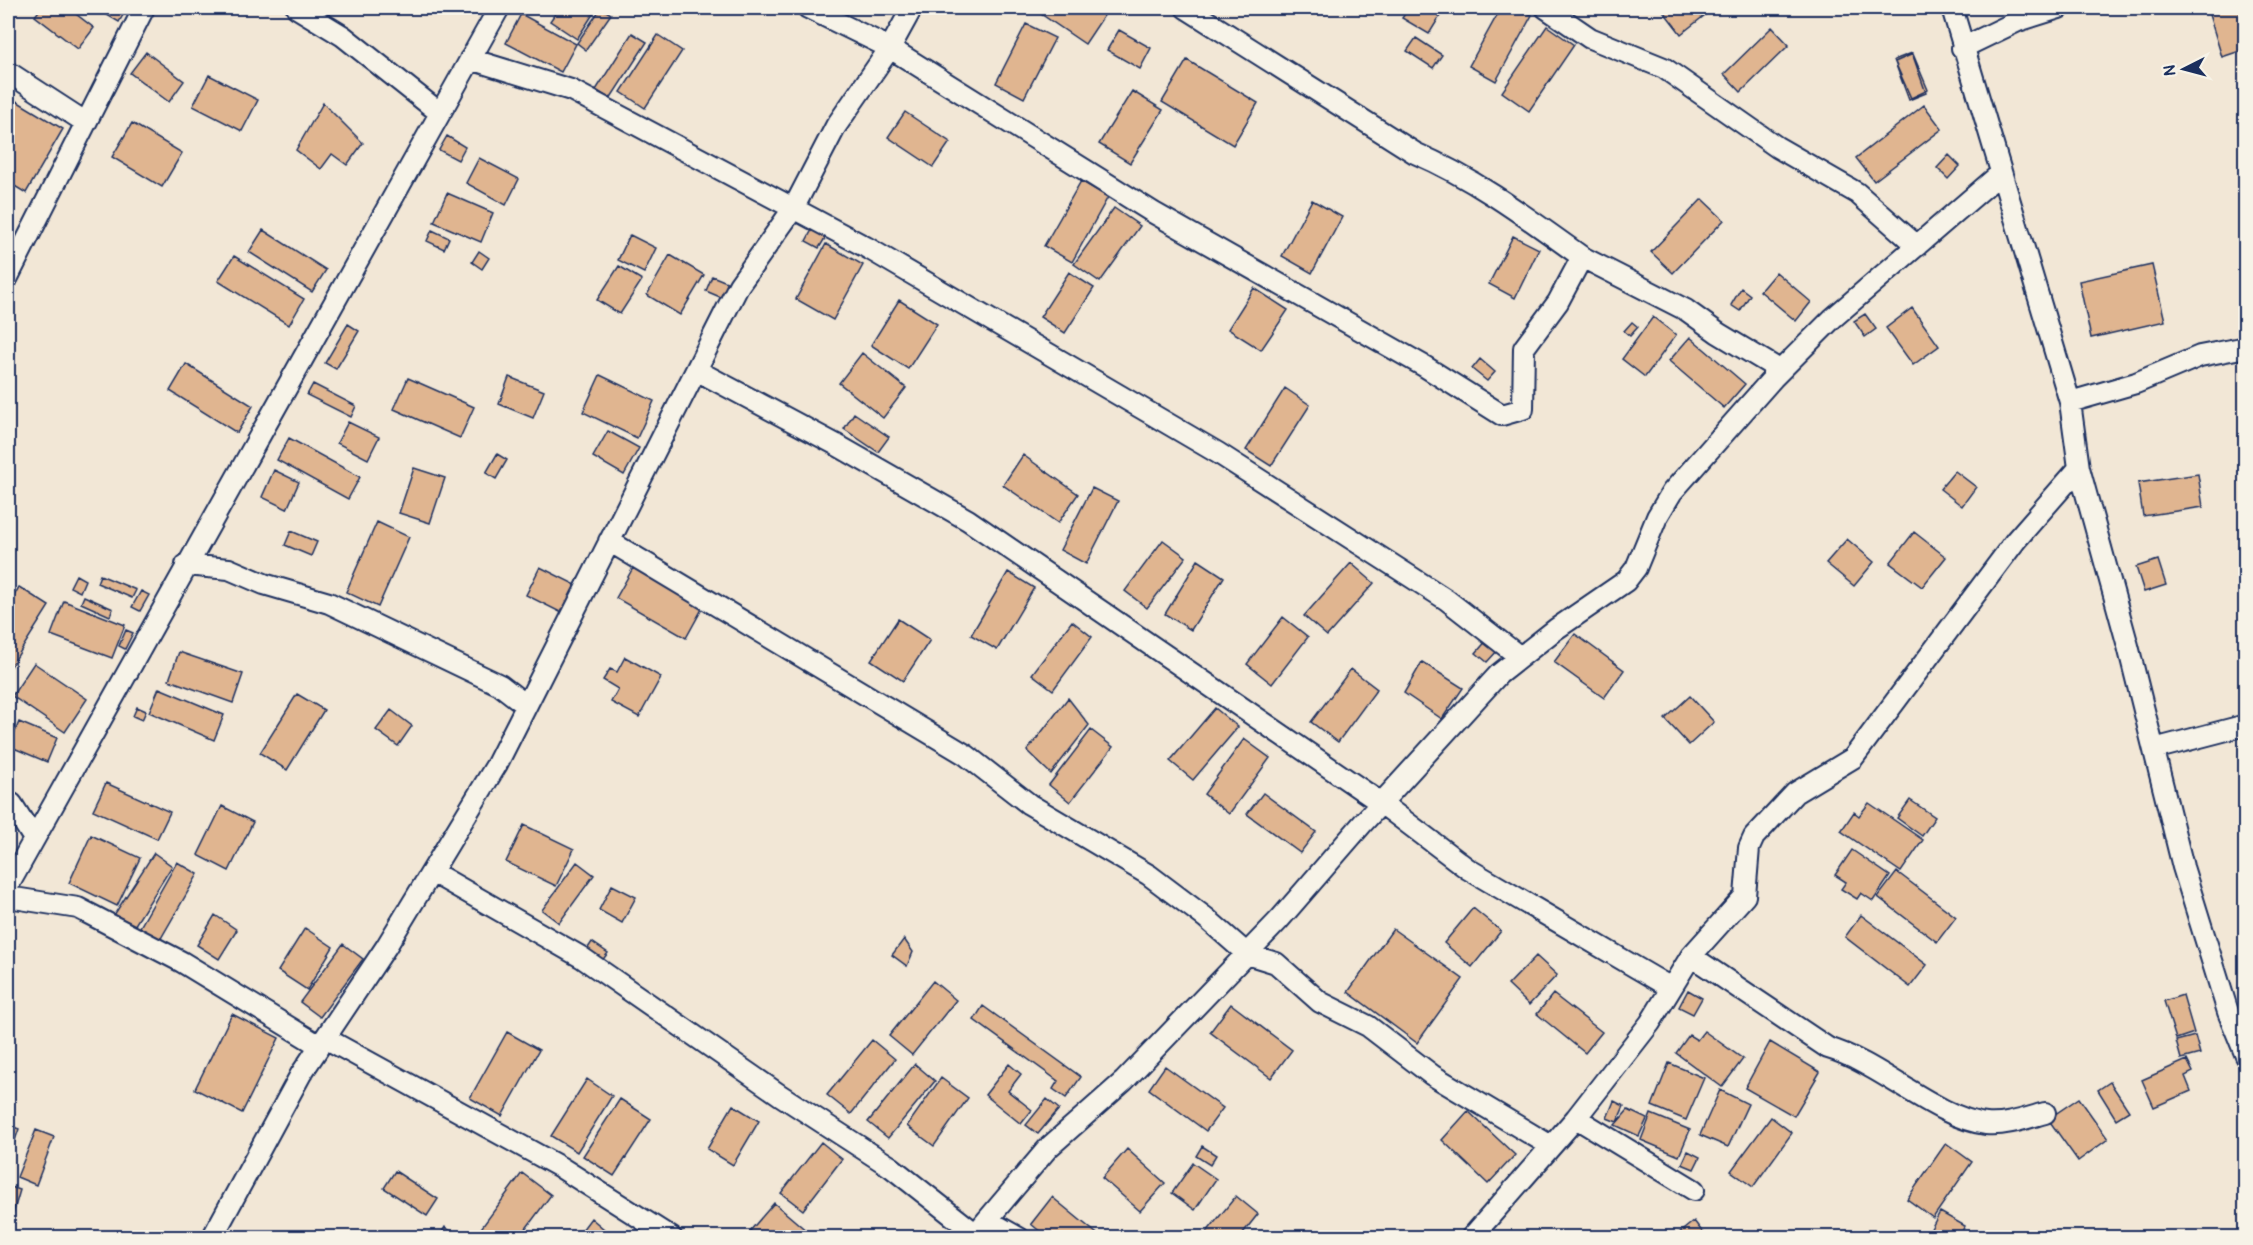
<svg xmlns="http://www.w3.org/2000/svg" width="2253" height="1245" font-family="Pangolin,sans-serif">
	<rect width="100%" height="100%" fill="#f2e7d6"/>
	<filter id="ink" filterUnits="userSpaceOnUse"><feTurbulence type="fractalNoise" baseFrequency=".0167" numOctaves="2"/><feDisplacementMap in="SourceGraphic" scale="12" xChannelSelector="R" yChannelSelector="G"/><feConvolveMatrix kernelMatrix="1 2 1 2 8 2 1 2 1" color-interpolation-filters="sRGB"/></filter>
	<g filter="url(#ink)">
		<!-- building -->
		<path fill="#e0b590" stroke="#1b2f5e" stroke-width="1.5" d="M41,8h27l26,20 -16,21 -43,-33z
			M95,8h32l-8,14z
			M559,8h38l-20,31 -27,-18z
			M601,8l10,6 -25,36 -9,-7z
			M1045,8h64l-24,36 -44,-30z
			M1409,8h36l-16,26 -27,-16z
			M1501,8h17l14,7 -36,66 -27,-15z
			M1661,8h53l-33,26z
			M2207,8h31l8,23v18l-24,8z
			M521,14l55,30 -15,28 -55,-29z
			M1026,24l29,14 -31,60 -28,-15z
			M1547,26l27,19 -45,66 -27,-19z
			M1772,27l17,18 -48,47 -17,-18z
			M1119,30l32,18 -11,21 -33,-19z
			M632,33l15,9 -37,57 -14,-9z
			M658,35l24,16 -37,57 -24,-16z
			M1416,38l26,17 -9,13 -26,-17z
			M146,52l38,29 -15,21 -39,-29z
			M1912,53l14,40 -17,7 -15,-40z
			M1913,54l15,36 -17,8 -16,-36z
			M1187,60l71,43 -25,42 -71,-43z
			M209,75l49,25 -16,31 -49,-25z
			M1132,91l31,19 -33,53 -31,-19z
			M8,96l55,33 -37,64 -18,-11z
			M323,103l40,40 -16,22 -15,-11 -11,15 -25,-19z
			M1924,105l18,24 -68,52 -18,-23z
			M905,112l45,30 -17,25 -45,-30z
			M132,123l50,30 -20,34 -50,-30z
			M447,136l18,11 -7,13 -19,-10z
			M1949,155l11,11 -12,13 -11,-11z
			M479,158l40,21 -13,26 -40,-22z
			M1081,181l27,16 -36,65 -28,-16z
			M447,193l46,20 -12,29 -47,-20z
			M1702,199l22,21 -51,53 -22,-21z
			M1312,200l30,17 -30,56 -30,-17z
			M1114,208l26,18 -40,56 -26,-18z
			M813,228l14,7 -8,13 -13,-7z
			M263,230l63,40 -14,22 -63,-40z
			M432,230l17,8 -5,11 -17,-8z
			M630,235l26,13 -12,25 -26,-13z
			M1513,236l26,13 -24,49 -26,-14z
			M826,244l37,21 -30,55 -37,-21z
			M479,251l10,7 -7,11 -10,-7z
			M670,255l34,20 -24,40 -33,-20z
			M234,256l70,43 -15,26 -71,-44z
			M2152,265l13,56 -74,17 -12,-57z
			M619,266l23,14 -22,34 -23,-14z
			M1069,272l25,16 -29,45 -25,-16z
			M1776,272l35,30 -15,19 -36,-30z
			M712,276l22,9 -7,15 -21,-9z
			M1254,288l34,22 -27,40 -33,-21z
			M1741,288l9,7 -10,16 -9,-6z
			M899,300l38,24 -29,45 -37,-24z
			M1912,308l27,38 -26,19 -27,-37z
			M1865,314l11,15 -11,8 -11,-16z
			M1653,317l23,18 -31,42 -23,-18z
			M1632,322l6,5 -8,9 -6,-5z
			M348,324l11,7 -23,38 -11,-6z
			M1690,337l55,47 -21,24 -55,-47z
			M862,353l44,35 -23,30 -44,-35z
			M1480,359l15,13 -8,9 -15,-12z
			M186,364l67,42 -16,27 -67,-42z
			M600,375l54,26 -17,37 -54,-26z
			M509,377l35,14 -11,27 -34,-14z
			M408,378l66,29 -14,31 -66,-29z
			M313,384l43,22 -5,11 -44,-22z
			M1285,388l25,17 -39,61 -25,-16z
			M854,413l35,24 -11,15 -34,-23z
			M348,422l31,15 -11,22 -31,-16z
			M608,431l31,17 -15,27 -31,-18z
			M289,438l71,39 -12,22 -71,-39z
			M497,454l10,6 -11,19 -10,-6z
			M1023,455l55,39 -20,29 -55,-38z
			M414,468l31,10 -15,45 -31,-10z
			M274,470l25,12 -12,27 -25,-12z
			M1955,471l21,16 -14,19 -22,-17z
			M2198,474l5,33 -60,9 -5,-33z
			M1092,488l26,13 -32,63 -26,-14z
			M377,522l32,15 -31,70 -32,-15z
			M291,531l26,11 -6,14 -26,-11z
			M1914,532l32,25 -24,30 -32,-24z
			M1847,539l27,23 -20,24 -28,-23z
			M1163,540l23,17 -39,51 -22,-17z
			M1198,560l26,17 -33,53 -26,-16z
			M2158,560l8,25 -22,7 -8,-25z
			M1351,563l23,20 -47,53 -23,-20z
			M540,567l36,18 -14,28 -36,-18z
			M633,568l70,39 -17,31 -70,-40z
			M1008,572l26,16 -37,62 -26,-15z
			M76,575l9,5 -5,12 -10,-5z
			M100,575l36,15 -4,8 -35,-15z
			M19,587l30,19 -41,65v-65z
			M141,591l8,4 -9,16 -8,-4z
			M84,596l29,13 -3,7 -29,-13z
			M64,601l61,24 -13,33 -61,-23z
			M1283,617l25,20 -36,47 -25,-20z
			M898,619l32,21 -27,41 -32,-21z
			M1072,621l20,16 -39,53 -21,-16z
			M126,630l7,3 -8,16 -6,-3z
			M1575,634l49,36 -20,28 -50,-36z
			M1487,640l11,10 -11,12 -11,-9z
			M179,652l64,22 -10,29 -64,-23z
			M625,657l36,20 -22,40 -28,-15 7,-13 -15,-9 7,-11 7,3z
			M1422,662l41,26 -21,31 -38,-26z
			M34,663l53,36 -22,33 -53,-36z
			M1351,669l26,20 -39,53 -27,-20z
			M159,688l65,27 -10,25 -65,-28z
			M297,694l27,16 -37,60 -27,-17z
			M1690,696l24,26 -25,23 -24,-26z
			M1068,698l21,27 -38,49 -24,-23z
			M137,707l9,4 -4,9 -9,-4z
			M1215,708l23,19 -45,53 -23,-19z
			M391,710l21,16 -14,20 -22,-16z
			M19,722l38,16 -10,24 -38,-16z
			M1091,730l22,17 -43,55 -21,-17z
			M1244,739l26,19 -41,56 -25,-20z
			M106,783l64,29 -13,27 -64,-29z
			M1263,793l53,39 -16,21 -53,-39z
			M1910,800l25,17 -13,19 -25,-18z
			M1869,803l54,37 -22,32 -60,-41 13,-19 5,4z
			M222,806l31,16 -24,49 -31,-16z
			M524,825l50,24 -18,37 -50,-24z
			M91,835l49,23 -23,48 -48,-23z
			M1852,850l38,26 -17,25 -12,-8 -4,6 -16,-10 5,-7 -11,-7z
			M154,853l18,13 -39,62 -19,-13z
			M177,862l21,12 -38,66 -21,-11z
			M577,862l17,13 -35,48 -17,-13z
			M1897,872l59,45 -19,25 -59,-45z
			M612,885l24,12 -14,26 -23,-13z
			M1473,908l28,23 -29,36 -28,-24z
			M215,915l22,15 -18,29 -22,-14z
			M1861,915l66,50 -17,22 -65,-50z
			M305,928l28,19 -26,43 -29,-19z
			M1393,929l70,50 -46,64 -69,-51z
			M904,939l9,13 -6,14 -15,-11z
			M592,942l16,11 -7,9 -15,-11z
			M343,944l20,15 -43,58 -20,-15z
			M1536,956l21,19 -28,30 -21,-20z
			M933,981l23,19 -44,55 -23,-19z
			M1688,990l14,8 -9,16 -14,-7z
			M1553,994l49,38 -17,21 -48,-39z
			M2183,995l11,38 -18,6 -12,-38z
			M1231,1004l61,46 -21,28 -61,-46z
			M983,1006l98,71 -15,21 -13,-9 5,-8 -84,-61z
			M232,1014l47,24 -37,75 -47,-24z
			M1704,1031l39,28 -21,28 -46,-34 13,-18 8,5z
			M507,1032l32,18 -37,66 -32,-18z
			M2195,1036l5,18 -19,5 -5,-18z
			M872,1040l23,19 -44,55 -24,-19z
			M1770,1042l50,30 -26,44 -49,-28z
			M2187,1060l6,12 -8,4 6,15 -37,16 -12,-27z
			M1669,1063l35,15 -18,42 -34,-14z
			M915,1064l20,17 -47,57 -20,-16z
			M1009,1064l12,10 -13,17 24,19 -11,14 -36,-29z
			M1165,1066l58,42 -17,23 -57,-42z
			M941,1078l27,20 -34,48 -27,-20z
			M587,1079l25,17 -35,56 -26,-16z
			M2110,1082l19,29 -13,8 -18,-29z
			M1720,1090l28,14 -20,43 -28,-12z
			M2079,1098l29,41 -30,22 -30,-42z
			M620,1099l31,20 -37,57 -31,-20z
			M1047,1099l12,10 -21,25 -12,-9z
			M1614,1101l10,5 -7,16 -10,-4z
			M733,1105l26,16 -26,44 -26,-16z
			M1628,1110l19,9 -8,17 -24,-11z
			M1468,1111l47,44 -27,29 -46,-44z
			M1651,1114l39,16 -11,26 -38,-16z
			M1771,1117l21,16 -39,54 -22,-16z
			M8,1125l11,4 -11,31z
			M36,1130l18,7 -18,48 -19,-8z
			M821,1142l21,17 -39,51 -22,-17z
			M1946,1143l26,19 -39,56 -26,-19z
			M1202,1146l14,9 -6,10 -14,-9z
			M1127,1149l38,34 -25,28 -38,-33z
			M1688,1151l12,6 -6,12 -12,-5z
			M1193,1163l23,16 -21,31 -23,-17z
			M395,1171l43,28 -11,17 -43,-28z
			M522,1173l29,22 -32,43h-31l-9,-7z
			M8,1186l12,4 -12,41z
			M1236,1196l22,18 -19,24h-37z
			M1052,1197l50,41h-54l-17,-14z
			M774,1203l41,35h-58l-7,-7z
			M1940,1212l25,14 -7,12h-32z
			M591,1218l20,17 -2,3h-33z
			M1694,1221l13,17h-34z
			M445,1227l16,11h-23z"/>
		<g fill="none" stroke-linecap="round" stroke-linejoin="round">
			<defs>
				<path id="street" d="M297,8l46,28 97,77
					M808,8l82,40 264,165 270,153 78,49 21,-6 1,-61 34,-46 24,-45 104,53 32,23 55,33v12
					M1186,8l229,145c61,26 114,66 167,104
					M1546,8l44,30 74,30 113,79 80,46 60,53
					M1952,8l118,394 9,66 49,178 55,221 45,145 18,44
					M1962,48l56,-27 41,-13
					M470,59l101,31 295,157 352,206 229,147 73,57
					M8,72l77,50
					M8,277l136,-269
					M696,370l139,74 133,76 413,283 87,66 203,119
					M2070,402l66,-19 64,-27 46,-9
					M609,541l357,214 63,49 120,71 57,43 41,36 29,9 44,39 48,24 64,49 119,71
					M186,565l43,4 35,15 65,19 171,82 26,20
					M2154,749l92,-24
					M8,803l4,1 22,35
					M432,872l149,85 199,138 111,72 85,67
					M8,886l491,-878
					M8,897l70,11 104,54 138,84
					M1691,956l137,92c52,15 108,70 158,76 19,2 41,-6 59,-11
					M325,1038l235,129 112,71
					M1576,1118l118,72
					M987,1220l32,18
					M212,1238l89,-164 85,-127 111,-183 242,-479 54,-76 43,-83 54,-78 22,-40
					M972,1238l76,-90 76,-67 155,-161 84,-97 136,-149 57,-45 70,-48 10,-13 21,-51 15,-25 101,-114 60,-60 168,-145
					M1471,1238l105,-120 74,-95 41,-67 54,-60 4,-48 5,-11 41,-44 58,-35 163,-218 63,-72"/>
			</defs>
			<!-- street casing -->
			<use href="#street" stroke="#1b2f5e" stroke-width="24"/>
			<!-- street -->
			<use href="#street" stroke="#f7f3e8" stroke-width="20"/>
		</g>
	</g>
	<!-- margin -->
	<rect width="2253" height="1245" fill="none" stroke="#f7f3e8" stroke-width="30"/>
	<rect x="15" y="15" width="2223" height="1215" fill="none" stroke="#1b2f5e" stroke-width="2" filter="url(#ink)"/>
	<!-- north arrow -->
	<g transform="translate(2184 69) rotate(264)" stroke="#f7f3e8" stroke-width="4.5" paint-order="stroke">
	<path d="M0-4.5L10 22L0 15L-10 22Z" fill="#1b2f5e"/>
	<text y="-9" font-size="16" font-weight="bold" text-anchor="middle" fill="#1b2f5e">N</text>
	</g>
</svg>
